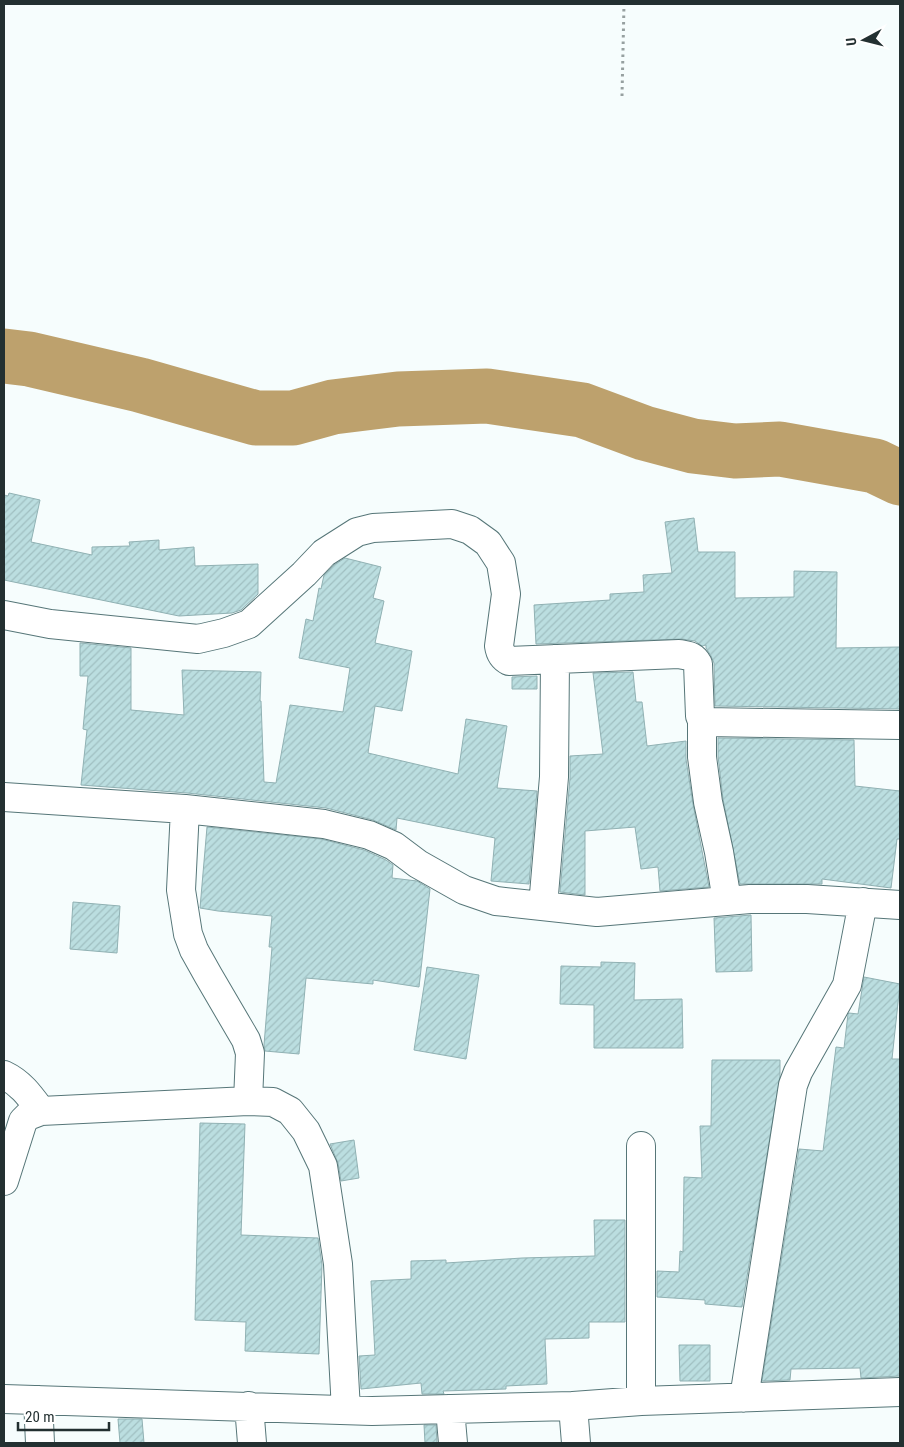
<svg xmlns="http://www.w3.org/2000/svg" width="904" height="1447" font-family="'Roboto Condensed',sans-serif">
	<defs>
		<pattern id="building-hatch" width="6" height="6" patternUnits="userSpaceOnUse" patternTransform="scale(1.25)"><rect width="6" height="6" fill="#bbdee0"/><path d="M-1 1l2-2M0 6l6-6M5 7l2-2" fill="none" stroke="#a0bfc1"/></pattern>
	</defs>
	<rect width="100%" height="100%" fill="#f6fdfd"/>
	<g fill="none" stroke-linecap="round" stroke-linejoin="round">
		<!-- river -->
		<path stroke="#bda16d" stroke-width="55" d="M4,356l25,3 111,26 116,33h37l40,-11 65,-8 89,-3 95,14 62,23 49,13 42,5 45,-2 95,17 25,12"/>
	</g>
	<!-- building -->
	<path fill="url(#building-hatch)" stroke="#90b1b3" d="M9,493l31,7 -9,42 61,13v-8l38,-1 -1,-4 30,-2v10l35,-3 1,19 63,-2v30l-17,16 -9,3 -53,3 -175,-36v-85l4,1z
		M694,518l4,34h37v46l59,-1v-26l43,1 -1,76 64,-1v62l-185,-3 -1,-43 -3,-7 -5,-8v-3l-4,1 -7,-5 -13,-2 -146,5 -2,-39 76,-5v-6l34,-2 -1,-17 29,-2 -7,-51z
		M345,558l36,9 -8,31 11,3 -9,42 37,8 -10,60 -27,-5 -7,47 90,21 8,-55 41,7 -10,62 40,3 -8,93 -38,-3 4,-43 -98,-20 -1,12 -23,-10 -47,-12 -139,-15 -106,-8 6,-55 -4,-1 5,-53h-8v-33l51,5v62l53,5 -2,-45 79,2 -1,29h1l3,81 12,1 14,-78 53,7 7,-44 -51,-10 7,-39 7,2 6,-33 2,1 3,-14 10,-10z
		M633,672l3,30h6l5,44 39,-5v18l7,45 16,83 -49,4 -2,-24 -17,2 -6,-42 -50,4v64l-25,-3 10,-114v-22l33,-2 -10,-81z
		M537,676v13h-25v-12z
		M718,738l136,2 1,46 45,5v48h-3l-6,49 -69,-9v5h-82l-17,-85 -5,-43z
		M207,827l114,12 43,11 22,10 7,5 -1,13 25,3 13,8 -11,98 -46,-7v4l-67,-6 -7,76 -34,-3 -1,-6 8,-98h-3l3,-31 -54,-5 -18,-3z
		M73,902l47,4 -3,47 -47,-4z
		M751,915l1,56 -36,1 -2,-54z
		M601,962l34,1 -1,37 48,-1 1,49h-89v-43l-34,-1 1,-38 40,1z
		M427,967l52,8 -13,84 -52,-9z
		M864,977l36,7 -8,75h8v317l-39,2 -1,-10 -69,1 -1,11 -28,1 37,-232 24,2 13,-104 8,1 4,-34 1,-1 9,1z
		M712,1060h68v16l-38,231 -37,-3v-4l-48,-3v-26l22,1 1,-21 3,1 1,-75 18,1 -2,-52h11z
		M200,1123l45,1 -4,111 77,3 4,27 -3,89 -74,-3 1,-29 -51,-2z
		M354,1140l5,38 -18,3 -3,-18 -8,-19z
		M594,1220h31v102h-36v16l-44,1 2,45 -41,2v3l-63,2 1,3h-22l-1,-11 -60,6 -2,-33 16,-1 -4,-74 40,-2v-18l35,-1v3l76,-5 73,-2z
		M679,1345h31v36h-30z
		M118,1419h24l2,24h-24z
		M424,1425h12l1,18h-12z"/>
	<g fill="none" stroke-linecap="round" stroke-linejoin="round">
		<defs>
			<path id="minor" d="M4,615l46,9 148,15 26,-6 25,-9 55,-50 20,-21 33,-21 16,-4 79,-4 18,6 18,13 13,20 5,31 -7,52c1,7 4,12 10,15l170,-7c9,2 14,1 19,10l2,52 2,4 5,2 193,3
				M702,720v37l6,45 11,50 8,49
				M4,797l181,12 139,15 45,11 25,11 24,18 46,26 32,11 101,11 153,-13h57l93,6
				M185,809l-4,81 7,44 6,16 14,25 38,65 4,13 -2,48
				M543,906l11,-129 1,-118
				M4,1075c17,8 26,21 37,36
				M641,1146v255
				M4,1181l19,-60 5,-5 13,-5 207,-10 25,1 17,9 16,20 17,35 15,98 8,146
				M744,1398l49,-313 5,-13 49,-87 16,-83
				M4,1399l368,12 201,-5 68,-5 259,-9
				M38,1400l2,43
				M249,1406l3,37
				M573,1406l3,37
				M450,1409l3,34"/>
		</defs>
		<!-- minor casing -->
		<use href="#minor" stroke="#567678" stroke-width="30"/>
		<!-- path -->
		<path stroke="#96a0a0" stroke-width="3" stroke-dasharray="2.5 4" stroke-linecap="butt" d="M622,96l2,-92"/>
		<!-- minor -->
		<use href="#minor" stroke="#fff" stroke-width="28"/>
	</g>
	<!-- border -->
	<rect width="904" height="1447" fill="none" stroke="#233031" stroke-width="10"/>
	<!-- north arrow -->
	<g transform="translate(864 40) rotate(263)" stroke="#ffffff" stroke-width="4" paint-order="stroke">
	<path d="M0-4L9 19L0 12L-9 19Z" fill="#233031"/>
	<text y="-8" font-size="14" font-weight="bold" text-anchor="middle" fill="#233031">U</text>
	</g>
	<!-- scale -->
	<path d="M18 1422v8h91v-8" fill="none" stroke="#233031" stroke-width="2.5"/>
	<text x="25" y="1422" font-size="15" fill="#233031" stroke="#ffffff" stroke-width="4" paint-order="stroke">20 m</text>
</svg>
